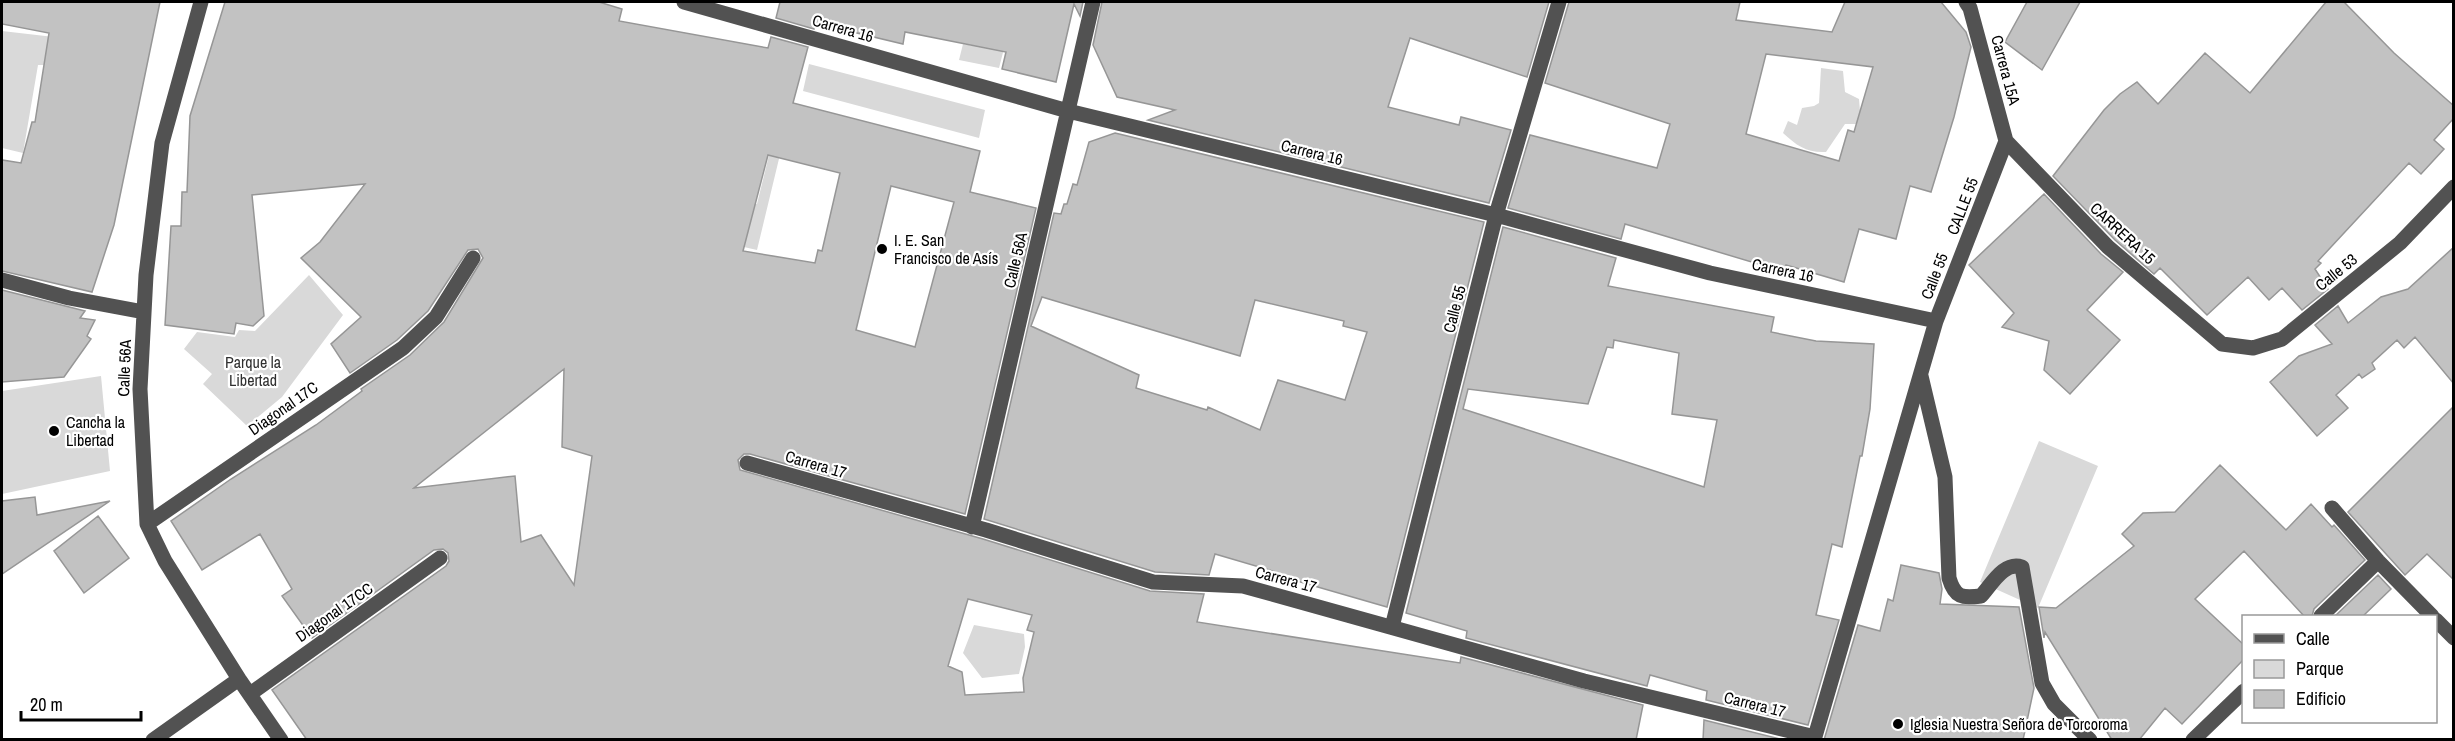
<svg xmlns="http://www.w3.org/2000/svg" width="2455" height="741" font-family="'Archivo Narrow',sans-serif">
	<rect width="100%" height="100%" fill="#fff"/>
	<!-- green -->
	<path fill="#d9d9d9" d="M63,2h33l-15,54 -21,9h-22l-15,88 -21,-5v-117l52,6z
		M997,2h19l-17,66 -40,-8 4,-16 11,2 3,-11 13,2z
		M809,64l176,46 -6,28 -176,-47z
		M1821,68l22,3 2,21 14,7 1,12 -3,13h-12l-19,28c-19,1 -29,-6 -43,-19l5,-12 9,4 5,-17 12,-2 5,-3z
		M774,135l10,3 -27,112 -35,-8 1,-47 34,9z
		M309,275l34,40 -61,82 -35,29 -44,-42 9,-10 -28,-25 13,-17 38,5 4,-7 16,1z
		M101,376l9,95 -108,23v-103z
		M2039,441l59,25 -60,142 -58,-26z
		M974,625l50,9 1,13 -6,27 -37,4 -19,-25z"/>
	<!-- building -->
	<path fill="#c2c2c2" stroke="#969696" stroke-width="1.5" fill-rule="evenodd" d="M2,2h158l-46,223 -22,67 -90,-21v-111l19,3 11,-41h3l14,-89 -47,-9z
		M225,2h374l23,7 -3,12 149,27 3,-11 37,10 -15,56 187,48 -10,41 66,16 -71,306 -215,-60h-6l-6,6 2,10 243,69 167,52 54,3 -7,28 263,41 1,-6 182,48 -7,35h-1329l-35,-50 174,-124 3,-5 -1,-8 -5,-4 -9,1 -122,88 -30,-42 10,-7 -32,-55 -58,36 -31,-49 60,-42 85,-54 46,-34 -1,-2 49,-34 34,-33 39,-64 -5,-9 -10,1 -40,61 -31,29 -47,33 -19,-29 30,-27 -60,-59 19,-16 45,-58 -113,11 12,121 -11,10 -17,-3 -2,11 -69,-9 6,-99h10l1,-34h5l3,-76zM768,155l72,18 -18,78 -4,-1 -3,13 -72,-12zM891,186l63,16 -39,145 -59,-17zM564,369l-2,78 30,9 -18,129 -33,-50 -20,7 -6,-66 -101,12zM968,599l64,16 -5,15 7,2 -11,46 1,14 -59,3 -3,-23 -14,-6z
		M780,2h303l-3,14 -6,-12 -18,78 -54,-13 4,-17 -101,-20 -2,12 -88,-21 -1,6 -38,-11z
		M1102,2h447l-22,75 -117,-39 -22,69 71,18 2,-8 50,13 -22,73 -341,-83 27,-10 -58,-13 -24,-52z
		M1569,2h171l-4,18 96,12 13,-30h96l25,30 5,15 -17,70 -23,75 -21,-6 -14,53 -37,-10 -15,53 -58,-17 -1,7 -160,-48 -4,15 -113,-31 22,-73 127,33 13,-44 -125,-41zM1766,54l107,13 -19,65 -6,-2 -9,31 -93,-27z
		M2027,2h53l-38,68 -37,-28z
		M2326,2h18l50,51 60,53v12l-20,22 10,9 -23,25 -12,-11 -91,98 3,2 -6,6 13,20 -26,21 -20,-22 -13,12 -21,-23 -41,38 -47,-47 -6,6 -39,-34 -62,-64 51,-66 16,-16 17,-12 21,22 47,-51 45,40z
		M1115,133l369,89 -97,385 -111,-32v-3l-61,-18 -6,21 -54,-3 -171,-53 70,-306 7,1 3,-10h3l6,-20 4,1 12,-43zM1042,297l198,59 15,-56 89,21 -1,5 24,6 -22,68 -67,-20 -18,50 -52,-23 -1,3 -71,-22 3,-13 -108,-49z
		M2044,194l57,60 22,18 -36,38 33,30 -50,54 -26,-24 5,-29 -47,-14 12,-14 -45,-48z
		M1503,227l113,31 -8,28 166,31 -3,15 45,9 58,3 -4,65 -8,47h-2l-18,91 -10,-3 -16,71 23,5 -31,105 -102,-25 1,-9 -57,-16 -3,11 -181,-48 1,-7 -61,-18zM1614,340l65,13 -7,61 45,6 -13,67 -241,-78 5,-20 120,15 19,-57 6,1z
		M2454,247v137l-39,-47 -11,11 -7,-8 -25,23 3,6 -13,9 -3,-4 -23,21 12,13 -31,28 -47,-54 29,-26 33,-12 -17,-19 23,-19 10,17 33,-26 27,-8z
		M2,290l83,21 -5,7 15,2 -8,16 4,3 -27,38 -62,5z
		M2454,406v174l-27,-26 -22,21 -57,-63z
		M2220,465l66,65 25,-26 21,23 2,-2 31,35 -51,49 -2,7h-8l-60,-65 -49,48 49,46v14l-62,65 -17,-16 -26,32h-27l-67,-108 -1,6 -5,-31 17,1 78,-62 -12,-12 21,-21 32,-1z
		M35,497l2,18 73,-14 -108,73v-73z
		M98,516l31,42 -45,35 -30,-42z
		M1901,565l38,8 3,16 -2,15 79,3 15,81 -11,52h-199l34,-115 22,6 8,-32 5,2z
		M2378,575l13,14 -28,27h-28z
		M1704,720l80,20h-81z"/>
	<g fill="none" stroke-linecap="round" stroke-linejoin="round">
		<!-- minor -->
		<path stroke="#525252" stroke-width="15" d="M201,2l-39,141 -16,132 -6,114 7,135 18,37 74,118 42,61
			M684,2l384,109 428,104 214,58 226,48
			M1966,2l4,6 36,133 102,106 114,97 31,4 29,-9 118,-96 54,-56
			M2,280l67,18 75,14
			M1921,376l24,101 4,101c6,20 13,20 32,18 11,-12 23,-35 41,-29l20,116 12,21 36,36
			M747,463l239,67 167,52 90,4 341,95 231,56
			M2332,508l46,53 54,55
			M147,524l256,-176 33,-31 37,-59
			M972,527l121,-525
			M2321,616l57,-55
			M2436,620l18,18
			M1392,627l104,-412 63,-213
			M250,694l190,-136
			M153,740l86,-61
			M1814,740l122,-419 70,-180
			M2193,740l51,-49"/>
	</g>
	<!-- markers -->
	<g fill="#000" stroke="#fff" stroke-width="2">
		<circle cx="882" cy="249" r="6"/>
		<circle cx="54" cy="431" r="6"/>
		<circle cx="1898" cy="724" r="6"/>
	</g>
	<g text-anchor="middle" stroke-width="4.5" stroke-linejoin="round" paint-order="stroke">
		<!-- street labels -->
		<g font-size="16" fill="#000" stroke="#fff">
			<text transform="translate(843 28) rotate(16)" y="6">Carrera 16</text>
			<text transform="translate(2006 70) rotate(75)" y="6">Carrera 15A</text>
			<text transform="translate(1312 152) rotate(14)" y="6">Carrera 16</text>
			<text transform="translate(1962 206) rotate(-69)" y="6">CALLE 55</text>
			<text transform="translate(2123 233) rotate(43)" y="6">CARRERA 15</text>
			<text transform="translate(1015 260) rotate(-77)" y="6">Calle 56A</text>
			<text transform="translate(1783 270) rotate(12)" y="6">Carrera 16</text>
			<text transform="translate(2336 272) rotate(-39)" y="6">Calle 53</text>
			<text transform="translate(1934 276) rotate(-69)" y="6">Calle 55</text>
			<text transform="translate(1454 309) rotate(-76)" y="6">Calle 55</text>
			<text transform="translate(124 368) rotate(-88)" y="6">Calle 56A</text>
			<text transform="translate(283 408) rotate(-35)" y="6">Diagonal 17C</text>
			<text transform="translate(816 464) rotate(16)" y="6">Carrera 17</text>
			<text transform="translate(1286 579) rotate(15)" y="6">Carrera 17</text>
			<text transform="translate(334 612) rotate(-35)" y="6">Diagonal 17CC</text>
			<text transform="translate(1755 704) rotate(14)" y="6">Carrera 17</text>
		</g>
		<!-- poi labels -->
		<g font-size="16" fill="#000" stroke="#fff" text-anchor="start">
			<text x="894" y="246">I. E. San<tspan x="894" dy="18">Francisco de Asís</tspan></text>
			<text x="66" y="428">Cancha la<tspan x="66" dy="18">Libertad</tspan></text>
			<text x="1910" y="730">Iglesia Nuestra Señora de Torcoroma</text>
		</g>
		<!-- park labels -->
		<g font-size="16" fill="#303030" stroke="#fff">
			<text x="253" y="368">Parque la<tspan x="253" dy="18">Libertad</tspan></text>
		</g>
	</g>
	<!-- border -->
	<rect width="2455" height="741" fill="none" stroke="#000000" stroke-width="6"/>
	<!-- legend -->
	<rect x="2242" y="615" width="195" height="108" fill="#ffffff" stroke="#999999" stroke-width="1.5"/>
	<rect x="2254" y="634" width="30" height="9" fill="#525252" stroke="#999999" stroke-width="1.5"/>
	<text x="2296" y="645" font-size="18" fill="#000000">Calle</text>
	<rect x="2254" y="660" width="30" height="18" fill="#d9d9d9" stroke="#999999" stroke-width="1.5"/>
	<text x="2296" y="675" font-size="18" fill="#000000">Parque</text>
	<rect x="2254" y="690" width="30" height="18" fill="#c2c2c2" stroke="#999999" stroke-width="1.5"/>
	<text x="2296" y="705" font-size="18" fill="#000000">Edificio</text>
	<!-- scale -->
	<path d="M21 711v9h120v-9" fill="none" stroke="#000000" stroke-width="3"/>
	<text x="30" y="711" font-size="18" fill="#000000" stroke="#ffffff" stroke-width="4.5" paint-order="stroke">20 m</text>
</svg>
